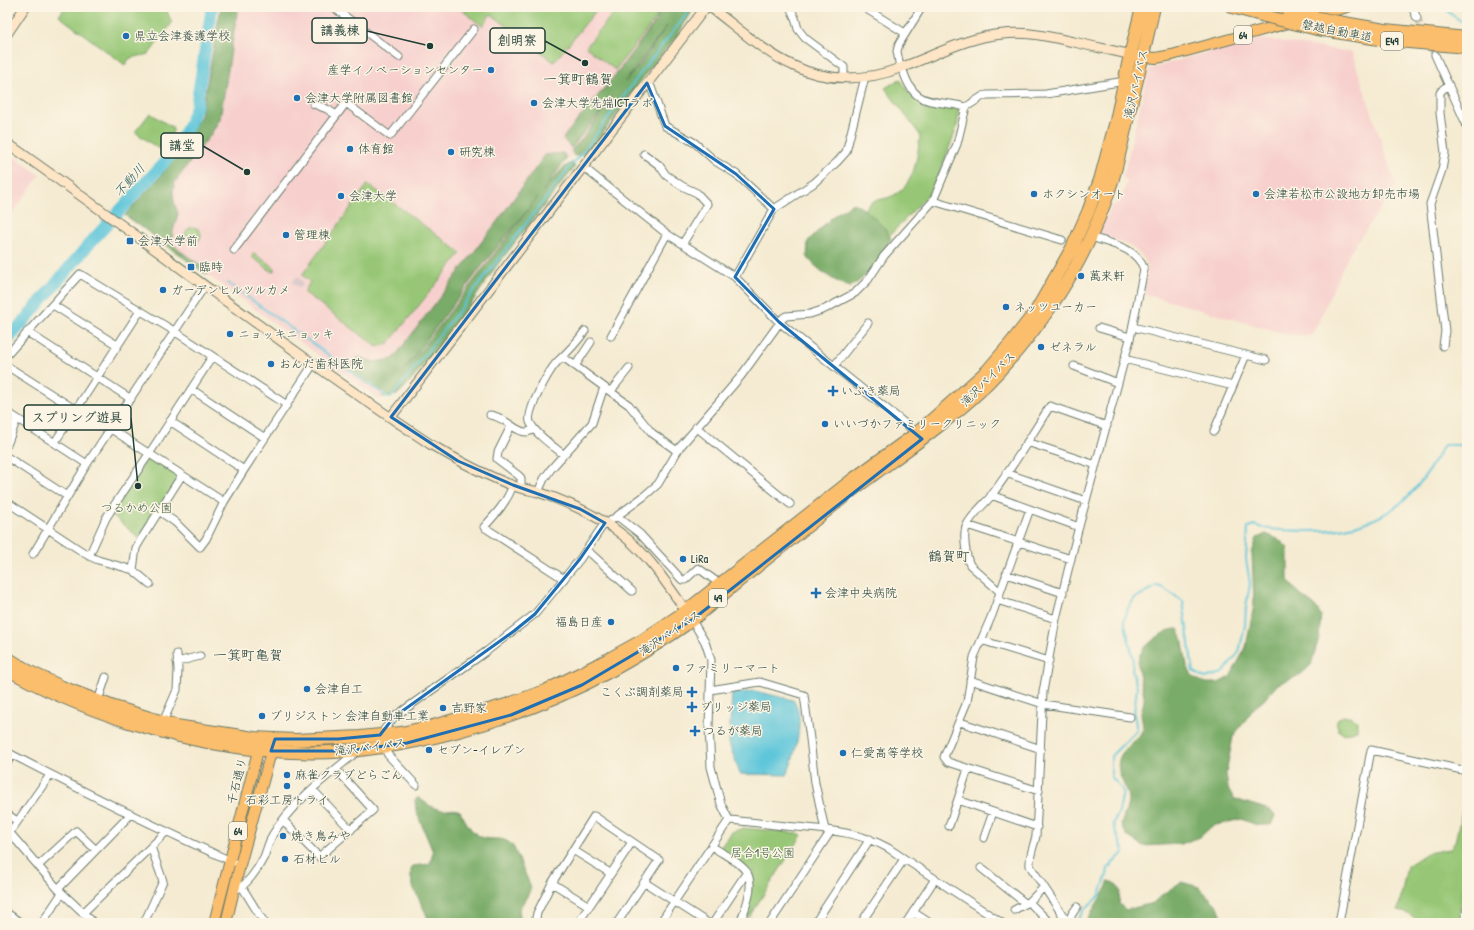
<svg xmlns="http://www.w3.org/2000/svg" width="1474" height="930" font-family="'Patrick Hand','Klee One',sans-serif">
	<rect width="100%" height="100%" fill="#fcf5e5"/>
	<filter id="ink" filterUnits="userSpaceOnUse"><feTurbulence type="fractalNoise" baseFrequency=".025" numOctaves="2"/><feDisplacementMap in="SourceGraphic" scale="8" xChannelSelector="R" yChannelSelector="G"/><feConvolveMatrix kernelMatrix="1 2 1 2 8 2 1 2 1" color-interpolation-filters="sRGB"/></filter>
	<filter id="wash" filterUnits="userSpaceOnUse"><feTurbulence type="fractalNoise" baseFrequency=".012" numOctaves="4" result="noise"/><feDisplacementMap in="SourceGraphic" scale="16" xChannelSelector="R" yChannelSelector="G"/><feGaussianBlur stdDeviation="0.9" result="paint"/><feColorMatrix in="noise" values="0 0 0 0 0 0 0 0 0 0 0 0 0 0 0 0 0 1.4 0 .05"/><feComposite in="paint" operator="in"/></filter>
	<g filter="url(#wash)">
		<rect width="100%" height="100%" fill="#f5ebd2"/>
		<!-- built -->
		<path fill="#f7d0cd" d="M220,7h467l-307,393 -255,-185 36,-37 38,-60z
			M1255,38l97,14 44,134 -47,68 -37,82 -23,-1 -145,-41 4,-27 -5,-10 -11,-10 -33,-14 13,-27 8,-4 7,-21 -3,-2 -1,-3 26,-107z
			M7,152l33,23 -33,46z"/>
		<!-- industrial -->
		<path fill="#d2bec3" d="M297,276l7,7 -4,5 -8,-5z"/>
		<!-- green -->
		<path fill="#97c776" stroke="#5b8255" d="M65,7h96l5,2 6,14 -23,31 -19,4 -5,7 -66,-49z
			M458,7h141l-45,55 -63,-48 -9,12z
			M618,7h36l7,5 -46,58 -29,-23z
			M900,79c5,7 10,18 18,22 11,6 29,7 41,8l-2,18 -19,50 -10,18 -39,41 -29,-23c4,-4 9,-9 14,-12 5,-2 11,-2 16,-4 25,-10 27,-38 30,-62l-35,-47z
			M150,113l23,15v4l-14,17 -24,-17z
			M368,184l93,69 -73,91 -11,3 -73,-55 6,-10 -8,-7z
			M185 235a8 8 0 1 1 16 0a8 8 0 1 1-16 0Z
			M253,254h2l20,14v2l-3,2 -20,-15z
			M149,456l31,20 -41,62 -28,-24z
			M1343,716h7l7,5v9l-14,4 -4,-3 -3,-10z
			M1467,789v72l-6,39 -1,23h-40l-13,-10 -9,-2 9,-45 20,-13 23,-4 5,-7z
			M743,828l54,5 5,2 -53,82 -5,-3 6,-39 -31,-26 13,-17z"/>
		<!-- forest -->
		<path fill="#79ac67" stroke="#4c744e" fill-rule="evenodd" d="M221,7h17l-18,112 -9,15 -36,48 -2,9 1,11 4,12 -5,17 -1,12 7,7 28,20 2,3 -2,2 -82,-60 35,-38 41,-61z
			M651,7h40l2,3 -16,26 -28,34 -46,63 -6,11 -13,10 -10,2 -3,-6 12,-12 25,-35 -37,45 -8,-9 3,-5 46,-55 46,-61zM667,26l-28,40 -14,16z
			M562,153l2,1 2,5 -23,32 20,-23 8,-5 3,2v3l-77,97 -34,51 -52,65 -14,14 -15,2 3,-5 -11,-3 -21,-15 -3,-10 9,-7 16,5 18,-3 109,-144 43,-60zM538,197l-117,153 -17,20 78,-104z
			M853,203c15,7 29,21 38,35 -7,18 -24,40 -41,49 -17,-6 -31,-16 -43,-30l1,-16 25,-25z
			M1266,534l14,6 8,8v32l10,13 17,13 6,9 -2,23 -8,27 -11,10 -22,9 -14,16 -10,8 -21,29 -7,36 2,15 6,11 36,11 5,6 -4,9h-14l-16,-6 -29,7 -12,11 -19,7 -38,2 -16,-10 -6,-11c2,-8 8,-19 7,-27 -2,-14 -14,-27 -8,-41 5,-11 20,-17 23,-29 0,-5 -2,-10 -2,-15 1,-6 4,-12 3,-18 -5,-27 -15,-38 12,-57 7,-5 13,-9 22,-9l4,9 5,28 6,11 11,6h14l12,-6 16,-30 8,-42 -2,-52 5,-15z
			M417,798h2c8,6 15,12 26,12 6,0 9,-2 15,1 5,9 10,20 19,25 13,7 25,-3 35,12l17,39 -3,8 -9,14 2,14h-92c-4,-19 -23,-37 -17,-57l18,-2 3,-12 -17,-41 -1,-11z
			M1109,881l7,3 4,7 -1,13 7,6 27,-7 10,-9 18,-12 18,5 19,19 6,17h-139l20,-33z"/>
		<!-- water -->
		<path fill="#5ec6da" stroke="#3e8287" d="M755,691l38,9c14,15 1,58 -6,75l-47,-1 -11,-31 3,-49z"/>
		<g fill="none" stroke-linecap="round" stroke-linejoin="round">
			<!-- stream -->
			<path stroke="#5ec6da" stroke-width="2" d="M1443,7l9,8 15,10
				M228,283l159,114 4,1 181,-234 12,-13 61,-84 42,-53 -2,-7
				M1076,923l9,-14 14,-13 8,-21 1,-7 16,-16 -8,-19 -3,-9 6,-12 4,-21 -12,-15v-20l26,-26 -3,-16 3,-27 -5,-16 1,-13 -9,-38 4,-12 7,-10 22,-12 6,2 20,13 10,70 12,7 18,-5 16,-21 6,-26 1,-19 4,-23 -4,-26 2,-30 5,-3c18,6 33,5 52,6 41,1 82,-9 110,-42 11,-13 20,-29 29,-44h23"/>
			<!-- river -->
			<path stroke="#5ec6da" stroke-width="12" d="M7,341l83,-98 81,-88 18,-30 7,-18 16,-100"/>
		</g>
	</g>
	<g filter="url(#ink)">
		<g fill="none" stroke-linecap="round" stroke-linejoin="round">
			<!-- street-tunnel -->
			<path stroke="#cac8b2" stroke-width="7" stroke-dasharray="7 3.5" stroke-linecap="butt" d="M1417,18l18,37"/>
			<defs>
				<path id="street" d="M333,7l66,50
					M790,7l5,11 3,11 7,9 39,29v10
					M1412,7l5,11
					M868,10l37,23
					M1435,55l32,71
					M902,67c12,43 31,31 64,40
					M900,68l-3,-17 2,-7 23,-37
					M647,83l4,4 14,39 30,17 20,18 21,13 38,35
					M314,104l13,5 9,6
					M644,154l15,11 7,10 16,11 15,7 10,11 -24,39
					M583,167l84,67 68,43 44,45 139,112
					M933,201l129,39
					M234,250l112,-147 44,33 84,-107
					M735,277l39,-68 40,-26 23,-21 9,-10 19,-75
					M53,305l64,40
					M1133,327l133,33
					M1099,328l31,9
					M27,332l104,67
					M611,336l56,-102
					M1443,346l2,-15 -15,-127 12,-34 3,-17 -5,-40v-20l3,-4 6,-4
					M7,355l73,-81 94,57 113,74
					M563,357l41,30
					M1124,359l109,27
					M7,366l69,44
					M575,366l16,-24
					M834,366l34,-43
					M1074,366l44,17
					M191,389l74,49
					M611,391l18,-23
					M7,412l80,52
					M490,415c14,1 25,17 36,17 3,0 6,-2 9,-2
					M170,421l74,49
					M511,426l-13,26 -1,7 21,16 3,3v10
					M696,427l94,77
					M111,429l113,73
					M1214,431l32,-76
					M55,442l85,-131
					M1027,442l69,23
					M7,445l10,-26
					M563,454c-10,-8 -28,-20 -33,-32 -4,-11 20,-53 28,-61 10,-9 19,-19 27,-30
					M7,457l60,39
					M1006,473l80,28
					M513,485c-6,17 -17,29 -29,42l80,52
					M538,492l6,-13 7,-10 41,-46 12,-36 25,18 23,28 25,18
					M991,495l88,32
					M7,502l82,54 17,-38 9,-14 34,-50 63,-97
					M1030,509l-38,106 -18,42 -7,45 -23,55 4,5 91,29
					M159,511l16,11 25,25 6,-8 18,-37 20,-32 70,-107
					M617,516l23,18 42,46h3l13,-12 22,16
					M967,525l104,34
					M587,550l45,41
					M33,554l54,-90 117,-177
					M89,556l9,4 35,10 17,14
					M133,570l3,-22 4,-7 42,-66
					M1006,574l57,19
					M1000,592l-30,-27c-4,-8 -7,-29 -4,-38 5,-12 18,-22 25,-31 22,-29 40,-60 59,-90l57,20
					M997,600l59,19
					M690,617l15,25 6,18 -2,67 2,40 10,37 8,16
					M981,640l68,21
					M177,662l23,-6
					M970,680l73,24 87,13
					M710,690l50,-8 44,13 6,44 5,44 10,47
					M98,701l8,-24
					M163,722l14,-32 1,-20 -1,-16
					M960,722l81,27
					M380,735l14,-18 93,-66 48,-37 45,-55 22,-32 41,-30 15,-13 22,-37 61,-71 42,-58 3,-2 24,-2 15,-5 30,-16 13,-13 16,-24 49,-55 24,-57 9,-37 17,-11 4,-1 59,-1 73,-12
					M384,747l4,8 28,30
					M7,752c75,39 150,76 226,110
					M7,763l5,-8
					M313,790l38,40
					M958,800l79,27
					M7,814l10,7
					M283,820l36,37 54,-47 -37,-41
					M729,820c22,2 45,5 67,7 32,3 64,5 92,21l114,75
					M949,826l19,-57
					M10,833l48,56 36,34
					M8,835l42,-60
					M984,838l9,-26
					M716,849c9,6 23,13 30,22 10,14 -1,38 -6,52
					M573,850l37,23
					M38,866l38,-35 20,19
					M981,868l44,35
					M644,882l64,41
					M552,883l37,23
					M242,887l18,29 5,7
					M58,889l73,-75
					M234,890c12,-2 25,-23 30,-33 3,-8 5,-16 9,-23 21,-34 56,-59 86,-84
					M1029,902l21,21
					M1014,910l15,-8 15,-15
					M913,912l17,11
					M7,913l14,10
					M83,913l83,-81
					M1069,922l3,-8 5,-7
					M42,923l20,-30
					M144,923l19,-42 -12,-34
					M535,923l2,-10 15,-30 42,-67 65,44 -42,63
					M578,923l54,-81
					M660,923l69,-103
					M713,923l34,-51
					M770,923l61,-92
					M815,923l55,-84
					M861,923l43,-64
					M906,923l29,-44
					M1068,923l-38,-57c-1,-11 4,-20 6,-30l7,-144 3,-17 10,-56 22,-89 52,-191 14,-70c-8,-22 -33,-25 -53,-32
					M1339,923l32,-173 96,21
					M1466,923l1,-15"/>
				<path id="secondary" d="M710,7c27,20 53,45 84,59 32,16 73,15 106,2 34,-12 66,-31 103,-34 24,-3 48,3 71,8 21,5 42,9 62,14
					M7,34l18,-27
					M7,143c141,99 278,205 423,301 27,16 54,31 84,42 8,3 16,4 24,6 30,10 61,24 86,44 26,21 43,48 62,75
					M391,417l315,-410"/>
				<path id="primary" d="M1313,16l35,-9
					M1137,56l19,2 16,-3 120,-33
					M214,923l46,-180
					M226,923l14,-58 33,-120"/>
				<path id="highway" d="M1232,7l33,9
					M1269,7l20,5
					M1338,22l47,8 82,8
					M1317,29l68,11 82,7
					M7,658l23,14 32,15 52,20 62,19 78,12 41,2 65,-3 41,-4 32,-7 73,-21 39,-14 62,-31 36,-20 43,-29 166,-131 65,-47 70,-62 23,-27 26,-33 36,-63 16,-36 12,-32 16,-59 12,-57 14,-57
					M7,669c38,22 77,38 119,52 54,17 109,29 165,31 105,5 232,-33 323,-83 25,-14 55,-32 78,-49 18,-14 35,-30 53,-44 32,-26 64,-51 96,-77 46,-36 96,-68 139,-108 25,-25 49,-53 69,-82 28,-40 50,-84 64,-131 6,-21 11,-44 16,-66 9,-35 17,-70 25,-105"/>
			</defs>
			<!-- street casing -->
			<use href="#street" stroke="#6a7a6b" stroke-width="9"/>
			<!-- secondary casing -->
			<use href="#secondary" stroke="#6a7a6b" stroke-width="11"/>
			<!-- primary casing -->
			<use href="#primary" stroke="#6a7a6b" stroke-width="12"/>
			<!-- highway casing -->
			<use href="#highway" stroke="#6a7a6b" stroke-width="14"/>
			<!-- street -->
			<use href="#street" stroke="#fff" stroke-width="7"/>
			<!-- secondary -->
			<use href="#secondary" stroke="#fde5c5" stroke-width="9"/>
			<!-- primary -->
			<use href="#primary" stroke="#fabe6d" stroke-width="10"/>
			<!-- highway -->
			<use href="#highway" stroke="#fabe6d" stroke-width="12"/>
			<defs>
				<path id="highway-bridge" d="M1289,12l49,10
					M1265,16l52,13"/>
			</defs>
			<!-- highway-bridge casing -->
			<use href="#highway-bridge" stroke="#6a7a6b" stroke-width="14" stroke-linecap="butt"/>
			<!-- highway-bridge -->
			<use href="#highway-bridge" stroke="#fabe6d" stroke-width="12"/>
		</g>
	</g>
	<!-- marked area -->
	<path fill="none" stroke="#1f6fb2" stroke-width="3" stroke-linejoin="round" d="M647,83l18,43 71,48 38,35 -39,68 44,45 143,117 -230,181 -110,65 -71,30 -104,28 -60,8h-76l4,-12h63l42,-4 14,-18 120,-86 21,-17 45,-55 25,-36 -25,-14 -67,-24 -55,-24 -67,-44z"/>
	<!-- markers -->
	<g fill="#1f6fb2" stroke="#fcf5e5" stroke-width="1.5">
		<circle cx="126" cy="36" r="4"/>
		<circle cx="491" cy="70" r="4"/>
		<circle cx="297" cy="98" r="4"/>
		<circle cx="534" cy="103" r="4"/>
		<circle cx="350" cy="149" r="4"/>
		<circle cx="451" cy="152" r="4"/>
		<circle cx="1034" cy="194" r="4"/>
		<circle cx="1256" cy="194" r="4"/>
		<circle cx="341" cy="196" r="4"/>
		<circle cx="286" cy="235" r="4"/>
		<rect x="126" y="237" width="8" height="8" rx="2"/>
		<rect x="187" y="263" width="8" height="8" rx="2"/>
		<circle cx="1081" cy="276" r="4"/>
		<circle cx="163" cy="290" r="4"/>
		<circle cx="1006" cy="307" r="4"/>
		<circle cx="230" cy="334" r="4"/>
		<circle cx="1041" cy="347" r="4"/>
		<circle cx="271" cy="364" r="4"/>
		<path d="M831 385h4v4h4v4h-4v4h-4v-4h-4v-4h4z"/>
		<circle cx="825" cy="424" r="4"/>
		<circle cx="683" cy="559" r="4"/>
		<path d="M814 587h4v4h4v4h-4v4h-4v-4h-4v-4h4z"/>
		<circle cx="611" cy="622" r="4"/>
		<circle cx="676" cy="668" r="4"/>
		<circle cx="307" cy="689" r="4"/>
		<path d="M690 686h4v4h4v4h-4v4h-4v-4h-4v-4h4z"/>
		<path d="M690 701h4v4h4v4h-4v4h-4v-4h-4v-4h4z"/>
		<circle cx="443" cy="708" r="4"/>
		<circle cx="262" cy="716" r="4"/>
		<path d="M693 725h4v4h4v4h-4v4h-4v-4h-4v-4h4z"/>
		<circle cx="429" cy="750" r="4"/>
		<circle cx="843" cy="753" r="4"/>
		<circle cx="287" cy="775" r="4"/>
		<circle cx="287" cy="786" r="4"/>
		<circle cx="283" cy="836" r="4"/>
		<circle cx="285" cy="859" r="4"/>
	</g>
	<g text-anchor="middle" stroke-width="3" stroke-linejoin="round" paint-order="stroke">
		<!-- shield labels -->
		<g fill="#fcf5e5" stroke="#617469" stroke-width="1">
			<rect x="1234" y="26" width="18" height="18" rx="3"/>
			<rect x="1381" y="32" width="22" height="18" rx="3"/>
			<rect x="709" y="589" width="18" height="18" rx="3"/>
			<rect x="229" y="822" width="18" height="18" rx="3"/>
		</g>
		<g font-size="11" font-weight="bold" fill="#1f3d34">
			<text x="1243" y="39">64</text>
			<text x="1392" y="45">E49</text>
			<text x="718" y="602">49</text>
			<text x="238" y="835">64</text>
		</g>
		<!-- street labels -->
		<g font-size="12" fill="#1f3d34" stroke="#fcf5e5">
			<text transform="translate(1337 31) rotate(11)" y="4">磐越自動車道</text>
			<text transform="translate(1136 84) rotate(-77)" y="4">滝沢バイパス</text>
			<text transform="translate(988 379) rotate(-45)" y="4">滝沢バイパス</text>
			<text transform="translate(670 633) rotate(-34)" y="4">滝沢バイパス</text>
			<text transform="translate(370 747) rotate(-7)" y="4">滝沢バイパス</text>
			<text transform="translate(237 781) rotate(-76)" y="4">千石通り</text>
		</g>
		<!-- poi labels -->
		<g font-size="12" fill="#1f3d34" stroke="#fcf5e5" text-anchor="start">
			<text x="134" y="40">県立会津養護学校</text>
			<text x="483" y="74" text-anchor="end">産学イノベーションセンター</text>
			<text x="305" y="102">会津大学附属図書館</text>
			<text x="542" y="107">会津大学先端ICTラボ</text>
			<text x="358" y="153">体育館</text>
			<text x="459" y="156">研究棟</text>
			<text x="1042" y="198">ホクシンオート</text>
			<text x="1264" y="198">会津若松市公設地方卸売市場</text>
			<text x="349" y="200">会津大学</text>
			<text x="294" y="239">管理棟</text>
			<text x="138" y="245">会津大学前</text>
			<text x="199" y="271">臨時</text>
			<text x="1089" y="280">萬来軒</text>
			<text x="171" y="294">ガーデンヒルツルカメ</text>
			<text x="1014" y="311">ネッツユーカー</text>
			<text x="238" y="338">ニョッキニョッキ</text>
			<text x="1049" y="351">ゼネラル</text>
			<text x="279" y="368">おんだ歯科医院</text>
			<text x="841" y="395">いぶき薬局</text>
			<text x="833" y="428">いいづかファミリークリニック</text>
			<text x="691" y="563">LiRa</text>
			<text x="825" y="597">会津中央病院</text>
			<text x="603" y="626" text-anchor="end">福島日産</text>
			<text x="684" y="672">ファミリーマート</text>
			<text x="315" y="693">会津自工</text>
			<text x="684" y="696" text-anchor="end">こくぶ調剤薬局</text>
			<text x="700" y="711">ブリッジ薬局</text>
			<text x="451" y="712">吉野家</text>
			<text x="270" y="720">ブリジストン 会津自動車工業</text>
			<text x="703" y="735">つるが薬局</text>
			<text x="437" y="754">セブン-イレブン</text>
			<text x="851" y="757">仁愛高等学校</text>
			<text x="295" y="779">麻雀クラブどらごん</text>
			<text x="287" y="804" text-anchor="middle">石彩工房トライ</text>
			<text x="291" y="840">焼き鳥みや</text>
			<text x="293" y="863">石材ビル</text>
		</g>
		<!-- park labels -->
		<g font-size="12" fill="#3d6044" stroke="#fcf5e5">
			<text x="137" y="512">つるかめ公園</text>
			<text x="763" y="857">居合1号公園</text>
		</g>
		<!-- water labels -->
		<g font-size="13" font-style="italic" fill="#2f5f5e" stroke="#fcf5e5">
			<text transform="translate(129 180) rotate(-48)" y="5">不動川</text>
		</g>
		<!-- quarter labels -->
		<g font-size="14" fill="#1f3d34" stroke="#fcf5e5">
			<text x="578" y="84">一箕町鶴賀</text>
			<text x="949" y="561">鶴賀町</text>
			<text x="248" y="660">一箕町亀賀</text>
		</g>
	</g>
	<!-- callouts -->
	<path fill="none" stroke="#1f3d34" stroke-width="1.5" d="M430 46L367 31M585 63L545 41M247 172L203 146M138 486L131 418"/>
	<g fill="#1f3d34" stroke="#fcf5e5" stroke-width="1.5">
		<circle cx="430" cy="46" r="4"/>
		<circle cx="585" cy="63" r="4"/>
		<circle cx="247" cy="172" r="4"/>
		<circle cx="138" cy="486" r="4"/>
	</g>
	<g fill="#fcf5e5" stroke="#1f3d34" stroke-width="1.5">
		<rect x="312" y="18" width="55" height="25" rx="4"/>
		<rect x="490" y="28" width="55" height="25" rx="4"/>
		<rect x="161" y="133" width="42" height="25" rx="4"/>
		<rect x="24" y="405" width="107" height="25" rx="4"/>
	</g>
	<g font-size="13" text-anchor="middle" font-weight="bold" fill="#1f3d34">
		<text x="340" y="35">講義棟</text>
		<text x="517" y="45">創明寮</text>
		<text x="182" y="150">講堂</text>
		<text x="77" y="422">スプリング遊具</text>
	</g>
	<!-- margin -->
	<rect width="1474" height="930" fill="none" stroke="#fcf5e5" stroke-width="24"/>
</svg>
